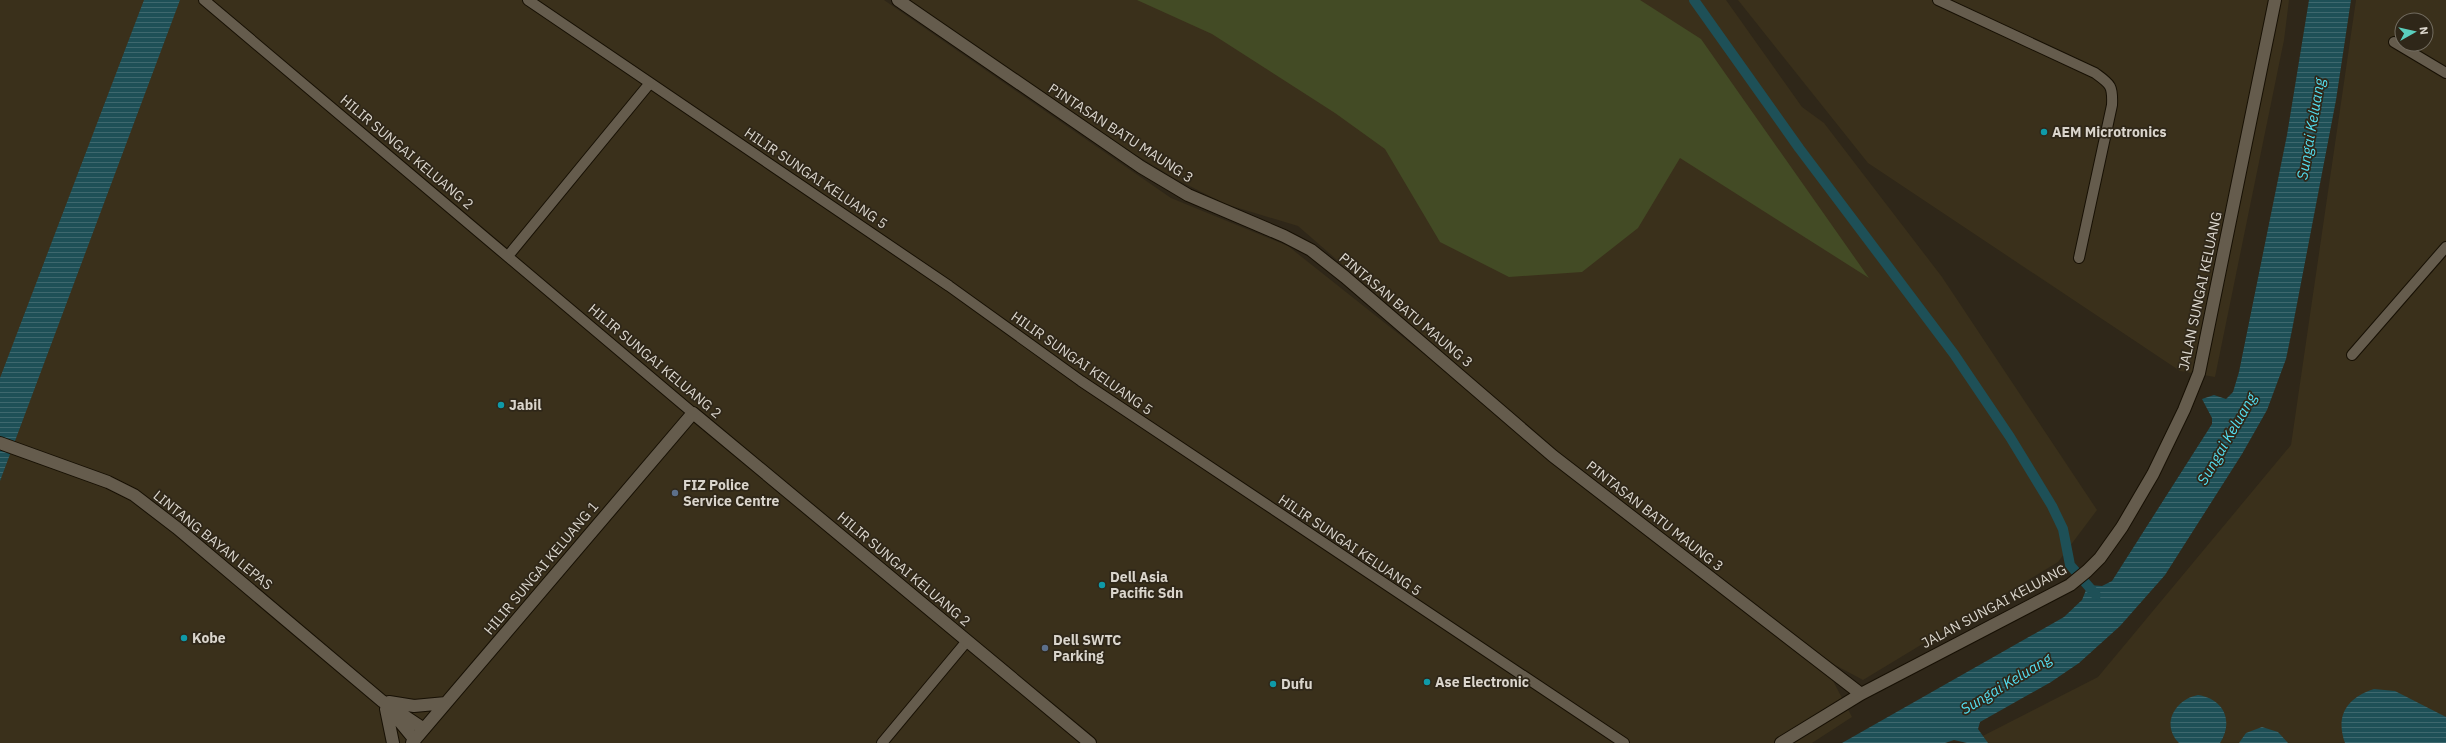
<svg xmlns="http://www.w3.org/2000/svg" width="2446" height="743" font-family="'IBM Plex Sans',sans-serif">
	<defs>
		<pattern id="water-rules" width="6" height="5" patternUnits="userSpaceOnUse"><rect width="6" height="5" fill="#1e5057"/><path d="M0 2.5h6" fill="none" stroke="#3e686e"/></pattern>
	</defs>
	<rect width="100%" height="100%" fill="#2f2719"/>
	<!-- built -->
	<path fill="#3a301b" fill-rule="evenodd" d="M0,0h884l287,198 117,48 543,431 21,40 -40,26h-1812z
		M909,0h817l76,107 22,16 118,154 155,233 -39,52 -195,118 -41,-22 -267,-208 -257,-224 -73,-22 -51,-26 -76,-46z
		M1738,0h551l-5,40 -69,337 -35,-6 -312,-208z
		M2356,0h90v743h-477l129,-66 193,-232zM2402,20h24v24h-24z"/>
	<!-- grass -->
	<path fill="#434b25" d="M1137,0h503l61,39 168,239 -189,-120 -42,70 -56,44 -73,5 -69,-35 -55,-93 -50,-36 -123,-79z"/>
	<!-- water -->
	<path fill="url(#water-rules)" d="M144,0h36l-180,481v-103z
		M2309,0h42l-15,100 -44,230 -6,29 -19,51 -25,44 -77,121 -45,51 -41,37 -28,19 -71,40 -2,7 10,14h-21l-13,-3 -9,3h-103l222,-126 18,-17 6,-15 14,1 10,-5 100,-157v-6l-10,-19 12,-4 12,4 7,-7 6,-20 48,-237z
		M2374,689l21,2 51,26v26h-101c-10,-28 2,-45 29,-54z
		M2198,695c26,4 36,26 22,48h-41c-19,-19 -3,-44 19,-48z
		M2262,727l16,5 10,11h-49l7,-10z"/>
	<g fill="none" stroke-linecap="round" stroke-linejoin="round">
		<!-- canal -->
		<path stroke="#1e5057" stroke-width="10" d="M1694,0l105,148 155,206 56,83 42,69 11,23 7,36 26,30"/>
		<defs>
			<path id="minor" d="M204,0l489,413
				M528,0l421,286 132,95 543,362
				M1938,0l157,73c15,11 18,12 17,32l-33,153
				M2394,42l52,31
				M508,256l142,-173
				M2352,355l94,-108
				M882,743l85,-102"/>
			<path id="tertiary" d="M898,0l243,167 47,28 96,41 27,14 34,27 208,179 308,238
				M0,443l108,39 26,13 43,33 205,173 42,28
				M389,702l25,4 32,-3
				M386,709l7,34
				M391,711l24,29
				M412,743l281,-330 397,330
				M1781,743l80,-49 209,-109 17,-14 13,-13 22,-31 31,-53 31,-64 15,-37 76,-373"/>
		</defs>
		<!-- minor casing -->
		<use href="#minor" stroke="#171004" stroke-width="12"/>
		<!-- tertiary casing -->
		<use href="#tertiary" stroke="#171004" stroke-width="14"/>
		<!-- minor -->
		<use href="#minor" stroke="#655c4d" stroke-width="10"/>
		<!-- tertiary -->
		<use href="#tertiary" stroke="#655c4d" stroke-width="12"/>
	</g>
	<!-- markers -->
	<g fill="#0f9aa8" stroke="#2f2719" stroke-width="1.5">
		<circle cx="2044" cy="132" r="4"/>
		<circle cx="501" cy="405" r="4"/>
		<circle cx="1102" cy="585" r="4"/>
		<circle cx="184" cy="638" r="4"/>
		<circle cx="1427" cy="682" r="4"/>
		<circle cx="1273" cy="684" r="4"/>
	</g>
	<g fill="#5c6f8a" stroke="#2f2719" stroke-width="1.5">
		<circle cx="675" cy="493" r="4"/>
		<circle cx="1045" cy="648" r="4"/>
	</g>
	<g text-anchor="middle" stroke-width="3.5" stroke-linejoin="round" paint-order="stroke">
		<!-- poi labels -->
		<g font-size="14" font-weight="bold" fill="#dad5cc" stroke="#2f2719" text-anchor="start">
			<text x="2052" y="137">AEM Microtronics</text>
			<text x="509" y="410">Jabil</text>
			<text x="683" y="490">FIZ Police<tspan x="683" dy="16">Service Centre</tspan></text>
			<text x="1110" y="582">Dell Asia<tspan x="1110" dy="16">Pacific Sdn</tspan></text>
			<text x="192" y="643">Kobe</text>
			<text x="1053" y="645">Dell SWTC<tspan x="1053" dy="16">Parking</tspan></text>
			<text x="1435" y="687">Ase Electronic</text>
			<text x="1281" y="689">Dufu</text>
		</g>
		<!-- street labels -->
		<g font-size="14" fill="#dad5cc" stroke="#2f2719">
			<text transform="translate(1121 133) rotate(33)" y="5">PINTASAN BATU MAUNG 3</text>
			<text transform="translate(407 152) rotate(40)" y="5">HILIR SUNGAI KELUANG 2</text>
			<text transform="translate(816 178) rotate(34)" y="5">HILIR SUNGAI KELUANG 5</text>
			<text transform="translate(2200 291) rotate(-78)" y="5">JALAN SUNGAI KELUANG</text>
			<text transform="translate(1406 310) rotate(40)" y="5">PINTASAN BATU MAUNG 3</text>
			<text transform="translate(655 361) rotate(40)" y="5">HILIR SUNGAI KELUANG 2</text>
			<text transform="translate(1082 363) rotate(35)" y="5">HILIR SUNGAI KELUANG 5</text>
			<text transform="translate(1655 516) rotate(38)" y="5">PINTASAN BATU MAUNG 3</text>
			<text transform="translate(213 540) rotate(39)" y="5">LINTANG BAYAN LEPAS</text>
			<text transform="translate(1350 545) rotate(34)" y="5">HILIR SUNGAI KELUANG 5</text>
			<text transform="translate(541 568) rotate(-50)" y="5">HILIR SUNGAI KELUANG 1</text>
			<text transform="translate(904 569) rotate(40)" y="5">HILIR SUNGAI KELUANG 2</text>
			<text transform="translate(1994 606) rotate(-28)" y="5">JALAN SUNGAI KELUANG</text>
		</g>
		<!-- water labels -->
		<g font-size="15" font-style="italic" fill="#54def0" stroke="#2f2719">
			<text transform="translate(2311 129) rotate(-80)" y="5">Sungai Keluang</text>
			<text transform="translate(2227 439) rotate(-60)" y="5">Sungai Keluang</text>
			<text transform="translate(2006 684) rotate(-31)" y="5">Sungai Keluang</text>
		</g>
	</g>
	<!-- north arrow -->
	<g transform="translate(2414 32) rotate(82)"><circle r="19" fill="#2f2719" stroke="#736d61"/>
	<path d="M0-3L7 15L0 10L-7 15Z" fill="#5acebd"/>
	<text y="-6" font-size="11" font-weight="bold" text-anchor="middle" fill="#dad5cc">N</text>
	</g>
</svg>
